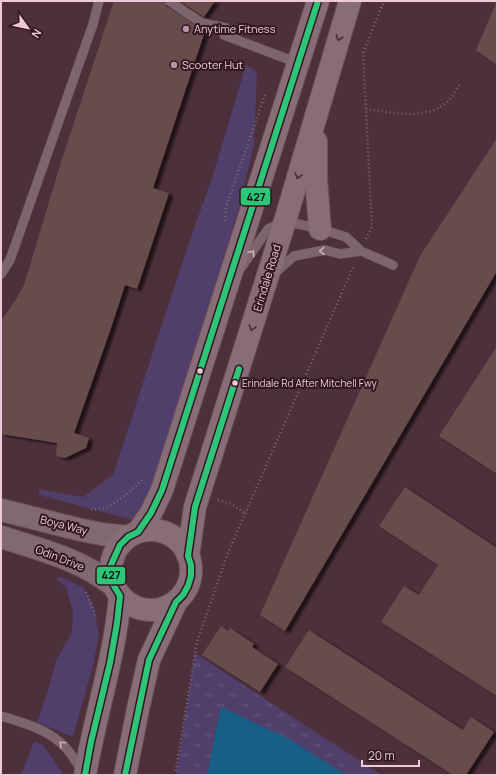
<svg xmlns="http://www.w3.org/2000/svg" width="498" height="776" font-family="Manrope,sans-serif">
	<defs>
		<pattern id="park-tufts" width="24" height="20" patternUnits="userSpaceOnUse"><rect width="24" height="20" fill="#503f6a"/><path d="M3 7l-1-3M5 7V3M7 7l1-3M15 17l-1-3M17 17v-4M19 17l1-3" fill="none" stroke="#6a597f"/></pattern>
		<filter id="shadow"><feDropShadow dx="4.5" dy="2.5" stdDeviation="1" flood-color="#0009"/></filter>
	</defs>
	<rect width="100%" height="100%" fill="#4e2f3c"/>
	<!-- grass -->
	<path fill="#503f6a" d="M246,65l11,7 -3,74 -17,68 -89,284 -15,22 -94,-25v-6l44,8 30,-22 72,-221 28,-79z
		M61,577l22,10 9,15 3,10 4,23 -6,30 -20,72 -36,-15 11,-31 8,-30 16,-29 1,-20 -7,-25 -10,-8z
		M34,742l9,3 21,30h-43z"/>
	<!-- park -->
	<path fill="url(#park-tufts)" d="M195,653l186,122h-205z"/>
	<!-- water -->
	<path fill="#175f85" d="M221,707l68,32 57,36h-139z"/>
	<!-- building -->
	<path fill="#674c4b" filter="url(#shadow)" d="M114,1h49l3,5 39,25 -52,157 16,5 -32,96 -12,-4 -15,46 -36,102 15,5 -3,10 -21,10 -9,-2 1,-13 -56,-9v-113l16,-23 7,-13 38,-126z
		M180,1h35l-11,16z
		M497,1v64l-21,-15z
		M497,138v133l-212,360 -25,-16 160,-359z
		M497,346v128l-58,-38z
		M405,487l92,61v148l-116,-74 23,-36 15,9 19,-30 -59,-39z
		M221,626l7,5 2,-3 24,16 -2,3 26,17 -18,28 -58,-37z
		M309,630l154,100 8,-13 23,15 -28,43h-13l-168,-108z"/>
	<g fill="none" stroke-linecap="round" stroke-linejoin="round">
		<defs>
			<path id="lane" d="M169,1l33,22 24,5
				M224,35l74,28
				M241,268l27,-39 17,-8 35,8 26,8 15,14 32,14
				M1,274l9,-14 83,-236 6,-23
				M274,274l20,-18 31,-6 15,4 21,-3
				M1,716c23,7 47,13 64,31 7,7 12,17 18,25"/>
			<path id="secondary" d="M1,510l76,19 24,5 27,3
				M1,537c41,13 79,22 113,49"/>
			<path id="primary" d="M316,141v37l4,51
				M111 570a40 40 0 1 1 80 0a40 40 0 1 1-80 0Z
				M138,532l13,-19 11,-23 156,-489
				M188,556l7,-49 90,-286 65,-220
				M85,775c10,-60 30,-118 35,-179
				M125,775l13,-66 11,-49 27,-58"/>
		</defs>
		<!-- lane casing -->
		<use href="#lane" stroke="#6a4e5a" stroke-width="10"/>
		<!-- secondary casing -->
		<use href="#secondary" stroke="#6a4e5a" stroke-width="24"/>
		<!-- primary casing -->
		<use href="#primary" stroke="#6a4e5a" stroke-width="24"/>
		<!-- path -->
		<path stroke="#7e6971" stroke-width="2.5" stroke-dasharray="1 3" stroke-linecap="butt" d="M366,109c26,3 58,12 80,-6 6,-5 10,-14 15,-20
			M225,221l1,-14 40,-115
			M366,239l6,-12 -9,-174 21,-52
			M218,500l13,4 14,9
			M91,510l17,-3 18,-12 18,-17
			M86,592l10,24
			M175,775l22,-133 30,-87 127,-290"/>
		<!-- lane -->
		<use href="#lane" stroke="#7d656e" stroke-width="9"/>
		<!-- secondary -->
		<use href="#secondary" stroke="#816972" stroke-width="22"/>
		<!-- primary -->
		<use href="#primary" stroke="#866d77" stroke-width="22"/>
		<defs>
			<path id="bus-1" d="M85,775l6,-33 19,-79 7,-40 3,-27 -6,-10 -3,-10v-11l9,-20 8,-8 10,-5 13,-19 11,-23 156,-489
				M125,775l24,-115 27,-58 7,-7 5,-9 3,-10v-11l-3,-9 7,-49 44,-138"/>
		</defs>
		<!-- bus-1 casing -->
		<use href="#bus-1" stroke="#311721" stroke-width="9"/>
		<!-- bus-1 -->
		<use href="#bus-1" stroke="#2dc577" stroke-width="6"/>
	</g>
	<!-- one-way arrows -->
	<defs><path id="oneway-chevron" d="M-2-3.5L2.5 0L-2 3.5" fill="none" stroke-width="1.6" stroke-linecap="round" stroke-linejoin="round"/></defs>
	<g stroke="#462c36">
		<use href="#oneway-chevron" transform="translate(339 38) rotate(107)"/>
		<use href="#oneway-chevron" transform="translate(298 176) rotate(106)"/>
		<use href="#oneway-chevron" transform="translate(252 328) rotate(107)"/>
	</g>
	<g stroke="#d2b1bc">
		<use href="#oneway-chevron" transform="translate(322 251) rotate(178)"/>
		<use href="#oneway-chevron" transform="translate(252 253) rotate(-53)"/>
		<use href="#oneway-chevron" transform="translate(62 744) rotate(-137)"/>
	</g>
	<!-- markers -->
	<g fill="#b694a0" stroke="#311721" stroke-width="1.5">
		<circle cx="186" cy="29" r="4"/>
		<circle cx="174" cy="65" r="4"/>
	</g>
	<g fill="#eecad6" stroke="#311721" stroke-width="1.5">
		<circle cx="200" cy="371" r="3.5"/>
		<circle cx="235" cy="383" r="3.5"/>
	</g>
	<g text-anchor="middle" stroke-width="4" stroke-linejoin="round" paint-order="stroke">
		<!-- bus labels -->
		<g font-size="10" fill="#eecad6" stroke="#311721" text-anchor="start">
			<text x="242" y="387">Erindale Rd After Mitchell Fwy</text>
		</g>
		<!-- poi labels -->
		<g font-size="11" fill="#eecad6" stroke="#311721" text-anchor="start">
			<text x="194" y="33">Anytime Fitness</text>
			<text x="182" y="69">Scooter Hut</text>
		</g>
		<!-- street labels -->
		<g font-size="11" fill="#eecad6" stroke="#311721">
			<text transform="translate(267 278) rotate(-73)" y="4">Erindale Road</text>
			<text transform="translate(64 525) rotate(14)" y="4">Boya Way</text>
			<text transform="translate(60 558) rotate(21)" y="4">Odin Drive</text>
		</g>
	</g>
	<g stroke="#311721" stroke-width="1.5">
		<rect x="240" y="187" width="31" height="19" rx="4" fill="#2dc577"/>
		<rect x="96" y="566" width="30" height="19" rx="4" fill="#2dc577"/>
	</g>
	<g font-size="11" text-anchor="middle" font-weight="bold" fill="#111">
		<text x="256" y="201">427</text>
		<text x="111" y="579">427</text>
	</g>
	<!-- border -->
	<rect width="498" height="776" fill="none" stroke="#eecad6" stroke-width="4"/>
	<!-- north arrow -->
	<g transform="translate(28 28) rotate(123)" stroke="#311721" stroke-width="3" paint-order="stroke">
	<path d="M0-3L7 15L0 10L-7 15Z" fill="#eecad6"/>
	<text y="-6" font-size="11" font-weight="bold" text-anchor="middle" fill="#eecad6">N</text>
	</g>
	<!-- scale -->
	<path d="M362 760v6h57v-6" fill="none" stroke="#eecad6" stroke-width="2"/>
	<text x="368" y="760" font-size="12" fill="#eecad6" stroke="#311721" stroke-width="3" paint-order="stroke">20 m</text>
</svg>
